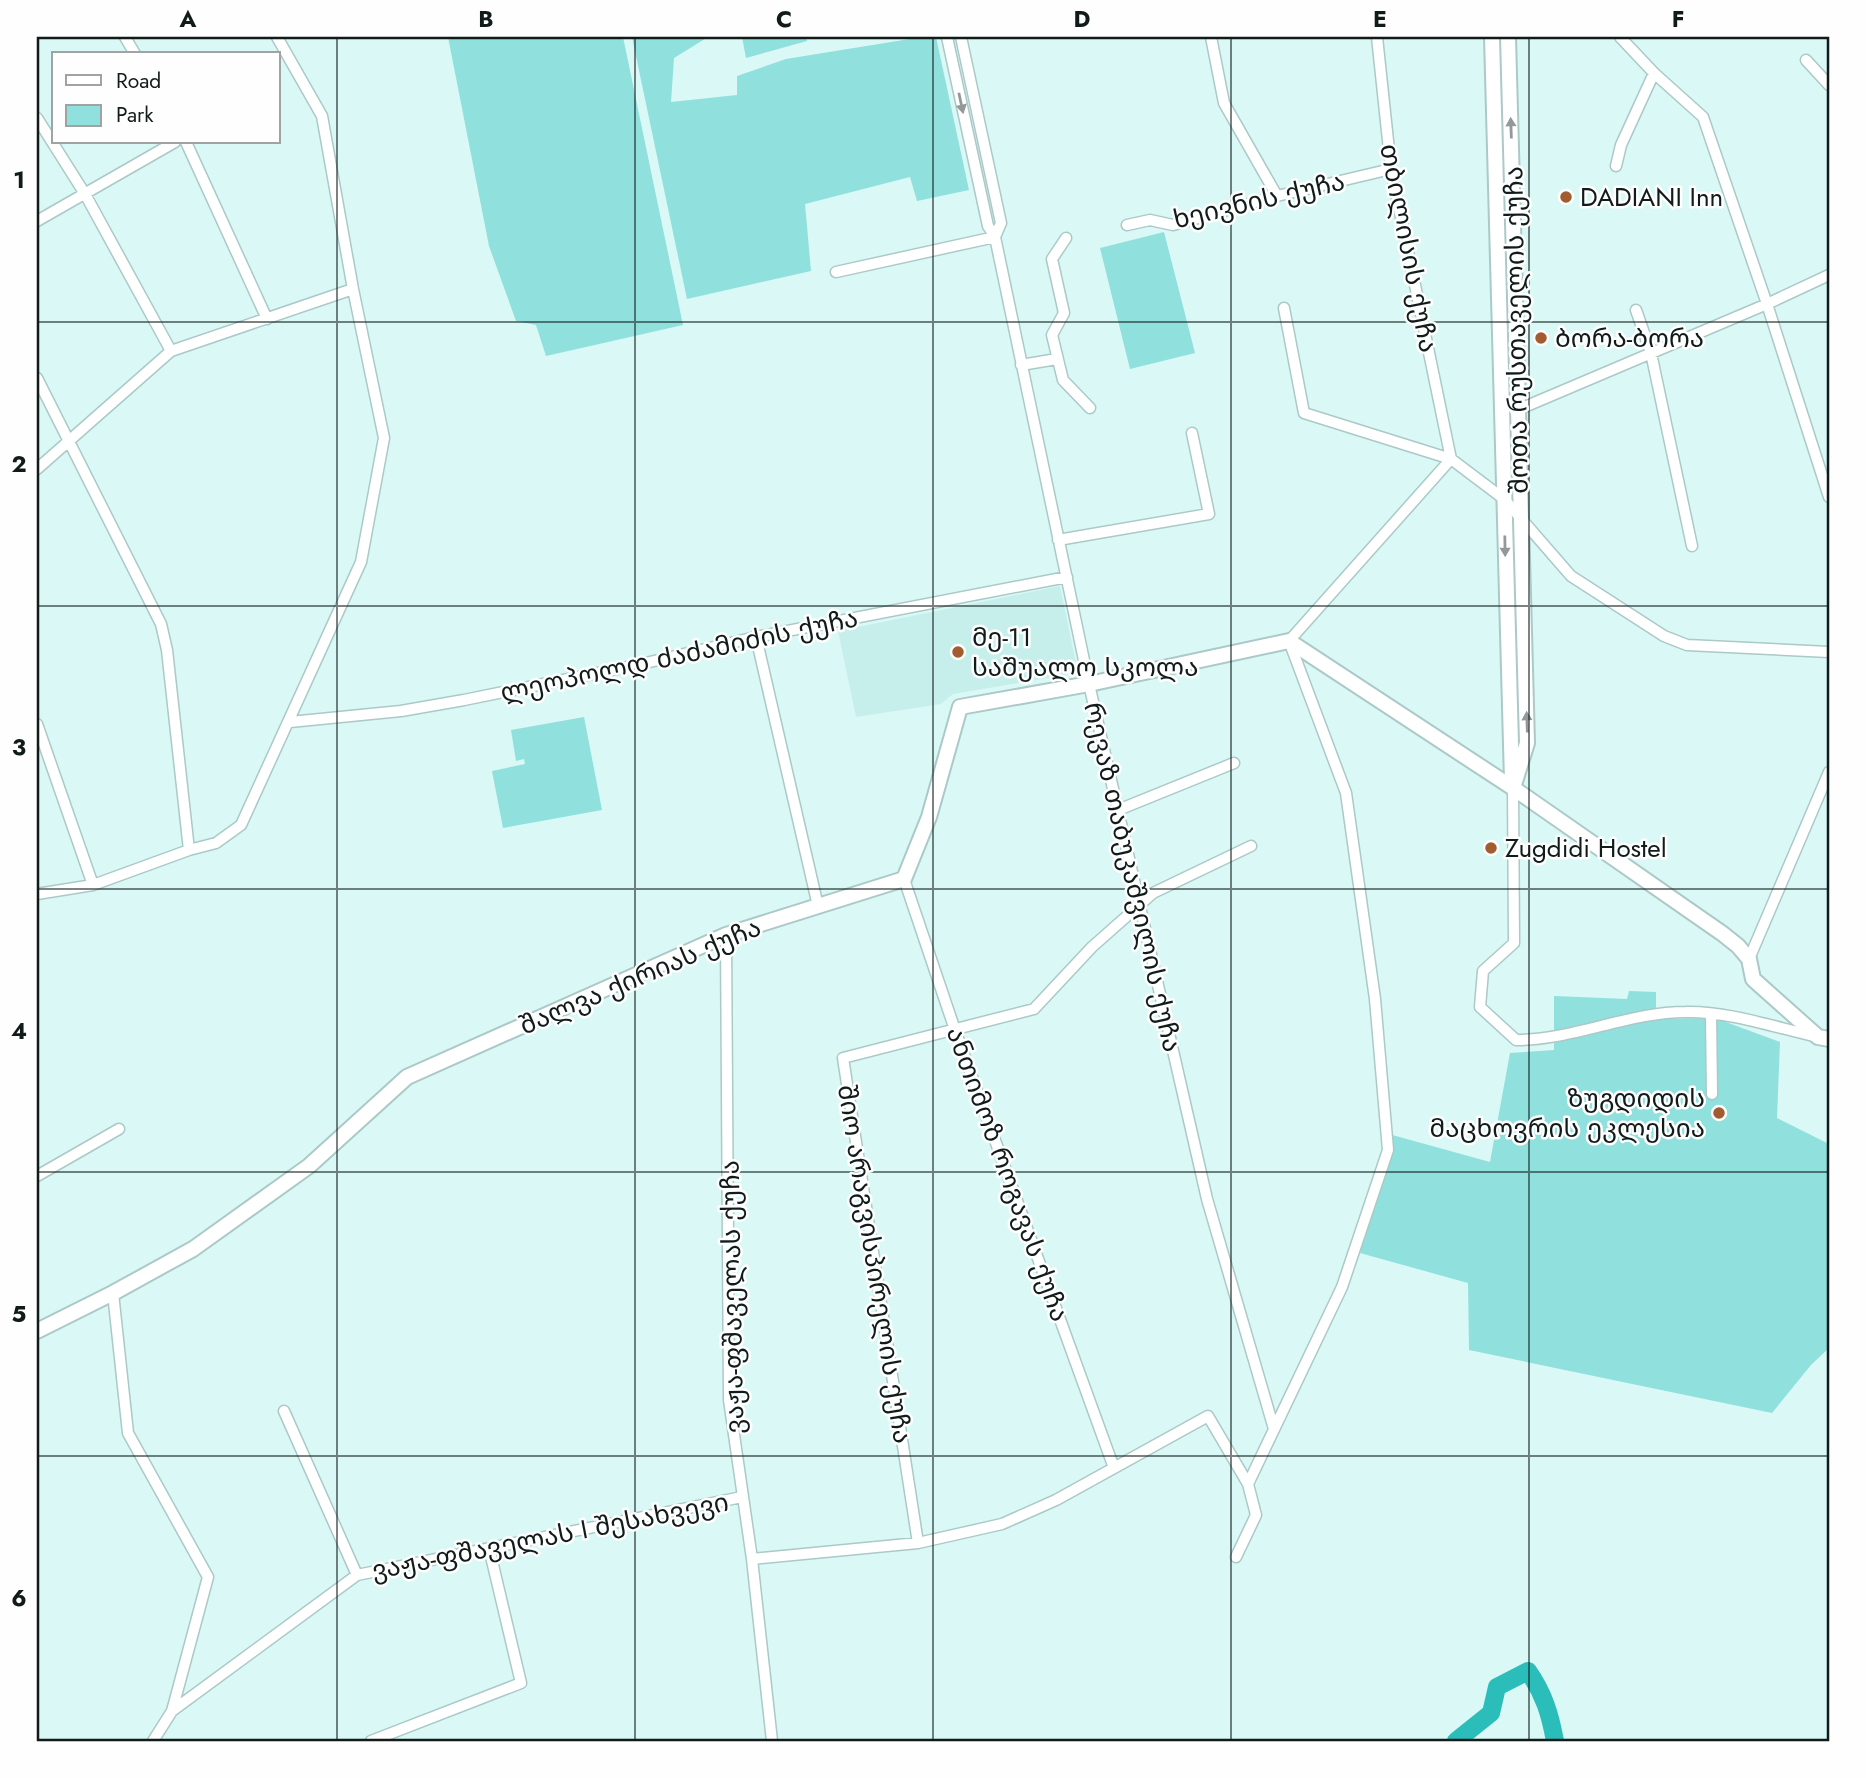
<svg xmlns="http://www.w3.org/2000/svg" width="1866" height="1778" font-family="Jost,'Noto Sans Georgian',sans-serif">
	<rect width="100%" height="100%" fill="#d9f8f6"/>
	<!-- built -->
	<path fill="#c6efec" d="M1060,586l18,87 -125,21 -12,10 -85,13 -18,-86z"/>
	<!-- green -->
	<path fill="#90e0dd" d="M448,37h175l60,288 -137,31 -10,-31 -20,-4 -27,-75z
		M632,37h76l-34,21 -3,44 66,-7v-19l49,-17 136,-22h14l33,153 -52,11 -7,-24 -105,27 6,67 -124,28z
		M742,37h64l1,4 -61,17z
		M1164,232l31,121 -65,16 -30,-121z
		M584,717l18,93 -99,18 -11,-57 33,-7 -1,-5 -8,2 -5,-31z
		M1629,991l27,1v27l59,-1 65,24 -3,76 52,26v204l-18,17 -39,48 -303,-63 -1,-67 -108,-30 14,-58 11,-62 105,29 20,-109 44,-3v-54l73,3z"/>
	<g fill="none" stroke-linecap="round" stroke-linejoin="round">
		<!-- river -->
		<path stroke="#2abdb9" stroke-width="18" d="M1456,1741l35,-28 6,-26 31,-16c16,23 22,43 27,70"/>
		<defs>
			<path id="street" d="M125,37l10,17
				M947,37l41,189 7,11 94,447 118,515 67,230
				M961,37l40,186 -6,14
				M1211,37l13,66 53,93
				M1377,37l14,132 60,290
				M1620,37l34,36 49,44 64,187 62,193
				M1806,60l23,25
				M37,118l48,76 86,157
				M186,142l81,177
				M1616,166l5,-21 33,-72
				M37,221l138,-79
				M1127,225l23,-5 23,5 104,-29 114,-27
				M1066,238l-14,21 12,54 -12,22 11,45 27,28
				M836,272l159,-35
				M1284,308l20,105 147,46 53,40 67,77 93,60 23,9 142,7
				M1636,310l15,43 41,193
				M1021,365l36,-6
				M37,378l124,246 6,26 22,200
				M1515,411l252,-107 62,-29
				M37,469l134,-118 182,-62
				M1058,540l151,-26 -17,-81
				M756,637l62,269
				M290,722l111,-11 63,-11 173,-35 119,-28 311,-60
				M37,724l56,161
				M1513,788l1,155 -31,28 -3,36 36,33c58,0 112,-28 170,-28 41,-1 88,15 128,24
				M1118,810l116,-47
				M904,879l51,151 159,438
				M37,894l56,-9 96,-35 27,-7 25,-18 120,-263 23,-124 -31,-149 -31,-173 -45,-79
				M726,935l3,465 23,159 20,182
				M1749,959l80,-187
				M1711,1014l1,80
				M37,1176l82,-47
				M113,1293l15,140 80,144 -36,134 -19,30
				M284,1411l73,164
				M1248,1484l94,-197 46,-137 -13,-151 -29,-206 -57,-152 162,-182
				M918,1543l-75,-485 191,-49 58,-62 61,-54 98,-47
				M752,1559l166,-16 84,-19 54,-24 152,-84 40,68 8,31 -20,42
				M172,1711l185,-136 385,-78
				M371,1741l150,-58 -32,-135"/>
			<path id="secondary" d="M1492,37l20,744
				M1508,37l19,706 -14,45
				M37,1331l76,-38 80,-44 116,-83 98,-89 319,-142 178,-56 25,-62 31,-110 129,-23 200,-43 224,147 210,146 15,12 11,13 4,20 65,58 11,2"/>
		</defs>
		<!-- street casing -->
		<use href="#street" stroke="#abc9c7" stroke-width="13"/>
		<!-- secondary casing -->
		<use href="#secondary" stroke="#abc9c7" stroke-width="18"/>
		<!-- street -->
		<use href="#street" stroke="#fff" stroke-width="10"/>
		<!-- secondary -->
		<use href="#secondary" stroke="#fff" stroke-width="14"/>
	</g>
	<!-- one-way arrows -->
	<defs><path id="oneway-solid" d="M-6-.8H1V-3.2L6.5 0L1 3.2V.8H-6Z" transform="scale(1.75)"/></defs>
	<g fill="#939898">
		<use href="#oneway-solid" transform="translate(961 103) rotate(78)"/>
		<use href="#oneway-solid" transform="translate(1511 128) rotate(-92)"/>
		<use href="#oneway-solid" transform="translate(1505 546) rotate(89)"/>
		<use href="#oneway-solid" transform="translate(1527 722) rotate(-92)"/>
	</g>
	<!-- grid -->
	<path fill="none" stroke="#101b1a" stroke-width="2" stroke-opacity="0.55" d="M337,37v1704M635,37v1704M933,37v1704M1231,37v1704M1529,37v1704M37,322h1792M37,606h1792M37,889h1792M37,1172h1792M37,1456h1792"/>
	<!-- markers -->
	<g fill="#a15c2f" stroke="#fefefe" stroke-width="2.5">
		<circle cx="1566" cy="197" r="7"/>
		<circle cx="1541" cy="338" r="7"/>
		<circle cx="958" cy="652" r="7"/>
		<circle cx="1491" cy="848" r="7"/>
		<circle cx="1719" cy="1113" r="7"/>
	</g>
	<g text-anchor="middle" stroke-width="5" stroke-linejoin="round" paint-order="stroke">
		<!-- poi labels -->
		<g font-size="26" fill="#101b1a" stroke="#fefefe" text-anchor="start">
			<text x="1580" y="206">DADIANI Inn</text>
			<text x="1555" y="347">ბორა-ბორა</text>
			<text x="972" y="646">მე-11<tspan x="972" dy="30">საშუალო სკოლა</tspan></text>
			<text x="1505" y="857">Zugdidi Hostel</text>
			<text x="1705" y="1107" text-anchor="end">ზუგდიდის<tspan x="1705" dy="30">მაცხოვრის ეკლესია</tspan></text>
		</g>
		<!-- street labels -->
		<g font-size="26" fill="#101b1a" stroke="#fefefe">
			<text transform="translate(1259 200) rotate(-13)" y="9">ხეივნის ქუჩა</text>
			<text transform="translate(1409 248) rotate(79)" y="9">თბილისის ქუჩა</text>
			<text transform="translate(1516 330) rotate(-91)" y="9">შოთა რუსთაველის ქუჩა</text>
			<text transform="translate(679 655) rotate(-12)" y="9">ლეოპოლდ ძაძამიძის ქუჩა</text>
			<text transform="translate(1133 877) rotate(77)" y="9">რევაზ თაბუკაშვილის ქუჩა</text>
			<text transform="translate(640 976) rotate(-23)" y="9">შალვა ქირიას ქუჩა</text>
			<text transform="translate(1008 1174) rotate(70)" y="9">ანთიმოზ როგავას ქუჩა</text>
			<text transform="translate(875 1264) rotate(81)" y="9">შიო არაგვისპირელის ქუჩა</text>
			<text transform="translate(732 1297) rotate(-91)" y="9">ვაჟა-ფშაველას ქუჩა</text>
			<text transform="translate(550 1536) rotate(-11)" y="9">ვაჟა-ფშაველას I შესახვევი</text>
		</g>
	</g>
	<!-- border -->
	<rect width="1866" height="1778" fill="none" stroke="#fefefe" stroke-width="77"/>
	<!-- legend -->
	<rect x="52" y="52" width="228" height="91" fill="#fefefe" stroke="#9fa3a3" stroke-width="2"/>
	<rect x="66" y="75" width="35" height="10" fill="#ffffff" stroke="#9fa3a3" stroke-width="2"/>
	<text x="116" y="88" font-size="21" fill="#101b1a">Road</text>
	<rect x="66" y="105" width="35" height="21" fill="#90e0dd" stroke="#9fa3a3" stroke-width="2"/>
	<text x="116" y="122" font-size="21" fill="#101b1a">Park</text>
	<rect x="38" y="38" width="1790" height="1702" fill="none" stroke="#101b1a" stroke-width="2.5"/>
	<g font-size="23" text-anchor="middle" font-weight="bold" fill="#101b1a">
		<text x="188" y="27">A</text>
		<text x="486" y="27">B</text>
		<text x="784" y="27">C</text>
		<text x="1082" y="27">D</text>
		<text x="1380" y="27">E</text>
		<text x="1678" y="27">F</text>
		<text x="19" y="188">1</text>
		<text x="19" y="472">2</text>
		<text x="19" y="755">3</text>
		<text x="19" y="1039">4</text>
		<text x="19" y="1322">5</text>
		<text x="19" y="1606">6</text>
	</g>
</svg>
